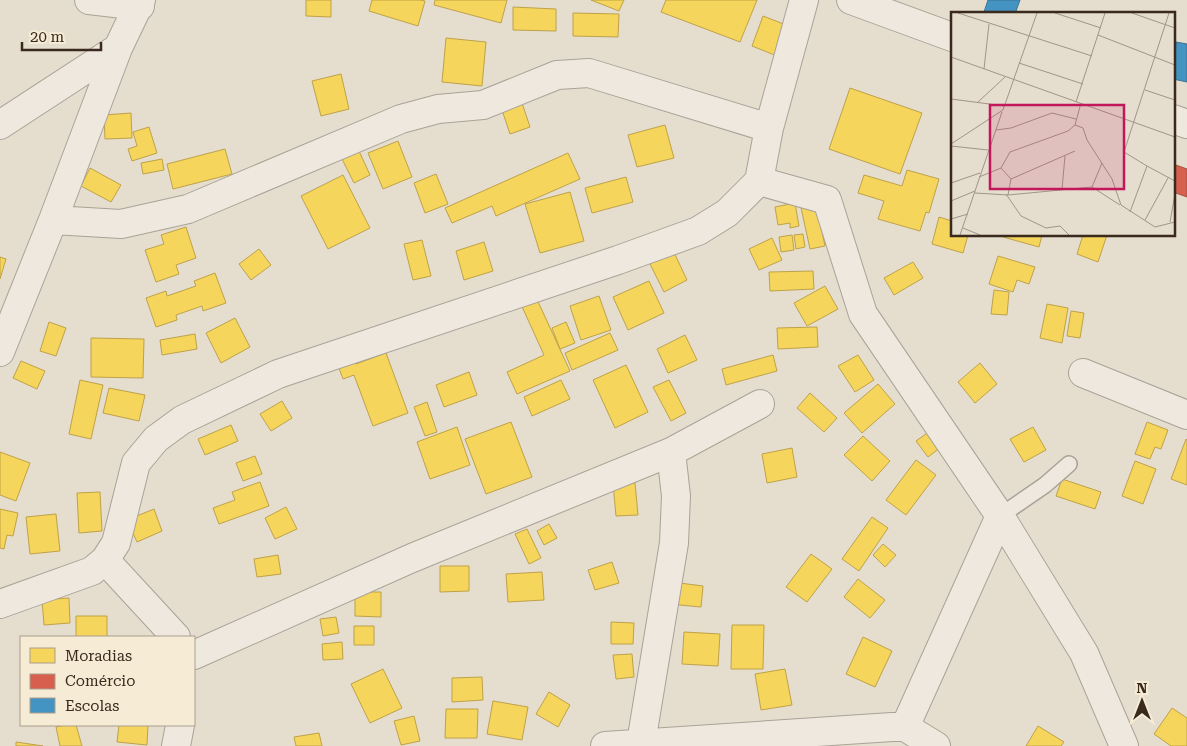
<svg xmlns="http://www.w3.org/2000/svg" width="1187" height="746" font-family="'Roboto Serif',serif">
	<rect width="100%" height="100%" fill="#e5ddce"/>
	<!-- homes -->
	<path fill="#f6d55c" stroke="#bea249" d="M306,0h25v17l-25,-1z
		M372,0h48l5,1 -7,25 -49,-15z
		M435,0h72l-6,23 -67,-18z
		M591,0h33l-5,11z
		M666,0h91l-17,42 -79,-30z
		M513,7l43,2v22l-43,-1z
		M573,13l46,1 -1,23 -45,-1z
		M763,16l31,12 -12,30 -30,-12z
		M446,38l40,4 -4,44 -40,-4z
		M341,74l8,35 -28,7 -9,-35z
		M850,88l72,25 -22,61 -71,-25z
		M520,97l10,30 -20,7 -10,-30z
		M131,113l1,25 -27,1 -1,-24z
		M665,125l9,33 -37,9 -9,-32z
		M149,127l8,26 -25,8 -4,-12 9,-3 -4,-14z
		M398,141l14,36 -29,12 -15,-36z
		M225,149l7,25 -59,15 -6,-25z
		M359,151l11,24 -16,8 -12,-24z
		M568,153l12,26 -84,37 -4,-10 -40,17 -7,-15z
		M162,159l2,11 -21,4 -2,-11z
		M90,168l31,17 -10,17 -30,-16z
		M907,170l32,9 -10,34 -3,-1 -6,19 -42,-12 6,-18 -26,-8 6,-18 38,11z
		M436,174l12,30 -23,9 -11,-30z
		M343,175l27,53 -42,21 -27,-53z
		M626,177l7,25 -41,11 -7,-25z
		M570,192l14,49 -44,12 -15,-49z
		M815,199l10,47 -15,3 -10,-46z
		M795,203l4,23 -9,2v-5l-12,2 -3,-18z
		M939,217l13,4v14h16l-5,18 -31,-9z
		M186,227l10,31 -20,7 3,9 -23,8 -11,-32 19,-6 -3,-9z
		M803,234l2,13 -9,2 -2,-14z
		M792,235l2,15 -13,2 -2,-15z
		M1004,235h38l-3,12 -36,-10z
		M1083,235h24l-9,27 -21,-8z
		M772,238l10,22 -23,10 -10,-21z
		M422,240l9,36 -18,4 -9,-36z
		M484,242l9,29 -29,9 -8,-29z
		M671,246l16,34 -23,12 -17,-34z
		M259,249l12,16 -20,15 -12,-16z
		M998,256l37,11 -6,17 -12,-4 -4,12 -24,-8z
		M0,257l6,2 -6,20z
		M913,262l10,16 -29,17 -10,-17z
		M813,271l1,18 -44,2 -1,-19z
		M215,273l11,30 -23,8 -1,-5 -26,9 1,5 -21,7 -10,-29 20,-7 1,5 29,-10 -2,-5z
		M649,281l15,32 -36,17 -15,-33z
		M825,286l13,23 -31,17 -13,-23z
		M994,290l15,2 -2,23 -16,-1z
		M534,293l36,78 -53,23 -10,-22 37,-17 -25,-55z
		M599,296l12,34 -30,10 -11,-34z
		M1047,304l21,4 -6,35 -22,-5z
		M1071,311l13,2 -4,25 -13,-2z
		M235,318l15,29 -29,16 -15,-30z
		M49,322l17,6 -10,28 -16,-5z
		M566,322l9,21 -15,6 -8,-21z
		M817,327l1,20 -40,2 -1,-21z
		M610,333l8,17 -46,20 -7,-17z
		M195,334l2,15 -35,6 -2,-15z
		M685,335l12,25 -29,13 -11,-24z
		M91,338l53,1 -1,39 -52,-1z
		M386,353l22,60 -35,13 -19,-51 -11,4 -6,-16 16,-6 3,7z
		M773,355l4,16 -51,14 -4,-16z
		M858,355l16,25 -19,12 -17,-26z
		M21,361l24,10 -8,18 -24,-11z
		M980,363l17,21 -22,19 -17,-21z
		M626,365l22,47 -33,16 -22,-48z
		M469,372l8,23 -33,12 -8,-22z
		M80,380l23,5 -12,54 -22,-5z
		M561,380l9,19 -38,17 -8,-19z
		M669,380l17,33 -15,8 -18,-34z
		M878,384l17,20 -33,29 -18,-20z
		M109,388l36,7 -6,26 -36,-8z
		M810,393l27,25 -13,14 -27,-24z
		M282,401l10,17 -21,13 -11,-17z
		M427,402l10,30 -12,4 -11,-29z
		M511,422l21,55 -46,17 -21,-55z
		M1147,422l21,8 -7,19 -6,-2 -5,12 -15,-5z
		M231,425l7,16 -33,14 -7,-16z
		M457,427l13,38 -40,14 -13,-37z
		M1033,427l13,23 -22,12 -14,-23z
		M933,429l12,15 -17,13 -12,-16z
		M863,436l27,25 -18,20 -28,-26z
		M1186,439l1,1v45l-16,-6z
		M792,448l5,29 -30,6 -5,-29z
		M0,452l30,11 -14,38 -16,-6z
		M255,456l7,18 -19,7 -7,-18z
		M916,460l20,15 -30,40 -20,-15z
		M1135,461l21,8 -13,35 -21,-8z
		M1062,479l39,13 -6,17 -39,-13z
		M260,482l9,24 -50,18 -6,-16 22,-8 -3,-8z
		M635,483l3,32 -22,1 -3,-32z
		M100,492l2,39 -23,2 -2,-40z
		M286,507l11,22 -22,10 -10,-21z
		M0,509l18,4 -5,23 -6,-1 -3,14 -4,-1z
		M154,509l8,22 -25,11 -10,-22z
		M56,514l4,37 -30,3 -4,-37z
		M872,517l16,11 -29,43 -17,-12z
		M549,524l8,14 -13,7 -7,-14z
		M527,529l14,29 -12,6 -14,-30z
		M883,544l13,11 -11,12 -12,-12z
		M811,554l21,15 -25,33 -21,-15z
		M278,555l3,19 -24,3 -3,-18z
		M612,562l7,21 -24,7 -7,-20z
		M440,566h29v25l-29,1z
		M542,572l2,28 -36,2 -2,-28z
		M858,579l27,21 -15,18 -26,-21z
		M672,582l31,4 -2,21 -32,-3z
		M355,592h26v25l-26,-1z
		M69,598l1,25 -26,2 -2,-25z
		M76,616h31v21h-31z
		M336,617l3,16 -16,3 -3,-17z
		M611,622l23,1 -1,21h-22z
		M732,625h32l-1,44h-32z
		M354,626h20v19h-20z
		M684,632l36,2 -2,32 -36,-2z
		M863,637l29,14 -17,36 -29,-13z
		M342,642l1,17 -20,1 -1,-16z
		M632,654l2,23 -18,2 -3,-24z
		M383,669l19,39 -32,15 -19,-39z
		M785,669l7,36 -31,5 -6,-36z
		M482,677l1,23 -31,2v-24z
		M549,692l21,13 -12,22 -22,-13z
		M493,701l35,6 -6,33 -35,-6z
		M1172,708l15,10v28h-16l-17,-12z
		M446,709h32l-1,29h-32z
		M414,716l6,25 -19,4 -7,-24z
		M64,725h12l6,21h-22l-4,-19z
		M119,725h29l-1,20 -30,-3z
		M1038,726l26,16 -3,4h-35z
		M319,733l3,13h-26l-2,-9z
		M16,742l27,4h-27z"/>
	<!-- shops -->
	<path fill="#d6604d" stroke="#a7503f" d="M1173,164l14,5v28l-14,-5z"/>
	<!-- schools -->
	<path fill="#4393c3" stroke="#407492" d="M988,0h32l-5,14 -31,-2z
		M1176,42l11,2v38l-14,-3z"/>
	<g fill="none" stroke-linecap="round" stroke-linejoin="round">
		<defs>
			<path id="lane" d="M1000,516l45,-31 24,-21"/>
			<path id="street" d="M89,0l51,6
				M804,0l-35,128 -10,53 68,19 36,114 137,202 84,137 40,93
				M851,0l101,37
				M1173,119l14,5
				M0,125l118,-77 23,-48
				M53,220l68,4 67,-15 213,-90 37,-10 45,-4 74,-30 32,-2 180,55
				M0,352l53,-132 65,-172
				M1083,373l104,42
				M105,560l71,77
				M0,604l92,-33 13,-11 11,-17 20,-80 20,-24 26,-19 96,-46 340,-114 80,-29 29,-18 32,-32
				M194,655l218,-97 259,-106 89,-48
				M905,727l95,-211
				M641,743l33,-200 2,-47 -5,-44
				M176,746l4,-21
				M605,746l287,-19h13l31,19"/>
		</defs>
		<!-- lane casing -->
		<use href="#lane" stroke="#aaa297" stroke-width="18"/>
		<!-- street casing -->
		<use href="#street" stroke="#aaa297" stroke-width="30"/>
		<!-- lane -->
		<use href="#lane" stroke="#eee8df" stroke-width="15"/>
		<!-- street -->
		<use href="#street" stroke="#eee8df" stroke-width="28"/>
	</g>
	<!-- overview -->
	<g transform="translate(951 12)">
		<rect width="224" height="224" fill="#e5ddce"/>
		<path fill="none" stroke="#a19588" stroke-width="1" d="M7,1l134,43M104,1l46,15M181,1l43,15M147,23l77,30M0,45l224,80M68,51l64,21M33,57l5,-45M194,78l30,10M0,87l54,7M27,90l27,-25M125,90l29,-89M130,91l-6,22 8,3 4,12 25,39 9,26 34,22 20,-5M45,118l15,-2 41,-15 24,6M0,132l52,-34 34,-97M0,134l37,4M196,154l28,15M50,156l10,11 -3,16M28,165l22,-9 9,-16 58,-21 7,-6M60,167l64,-28M0,171l29,-10M141,175l10,-24M111,177l3,-33M24,181l33,2 84,-8 28,18M55,182l15,22 25,12 14,-2 9,9M0,189l24,-10M179,200l17,-46 -23,-14 45,-139M0,207l17,-5M194,208l23,-42M219,210l5,-28M12,216l17,7M9,223l42,-123"/>
		<path fill="#c2185b" fill-opacity="0.15" stroke="#c2185b" stroke-width="2.5" d="M39,93h134v84h-134z"/>
		<rect width="224" height="224" fill="none" stroke="#3a2a1e" stroke-width="2.5"/>
	</g>
	<!-- legend -->
	<rect x="20" y="636" width="175" height="90" fill="#f6ebd4" stroke="#ab9e8b"/>
	<rect x="30" y="648" width="25" height="15" fill="#f6d55c" stroke="#ab9e8b"/>
	<text x="65" y="661" font-size="15" fill="#3a2a1e">Moradias</text>
	<rect x="30" y="674" width="25" height="15" fill="#d6604d" stroke="#ab9e8b"/>
	<text x="65" y="686" font-size="15" fill="#3a2a1e">Comércio</text>
	<rect x="30" y="698" width="25" height="15" fill="#4393c3" stroke="#ab9e8b"/>
	<text x="65" y="711" font-size="15" fill="#3a2a1e">Escolas</text>
	<!-- north arrow -->
	<g transform="translate(1142 701)" stroke="#f6ebd4" stroke-width="4" paint-order="stroke">
	<path d="M0-4L9 19L0 12L-9 19Z" fill="#3a2a1e"/>
	<text y="-8" font-size="14" font-weight="bold" text-anchor="middle" fill="#3a2a1e">N</text>
	</g>
	<!-- scale -->
	<path d="M22 42v8h79v-8" fill="none" stroke="#3a2a1e" stroke-width="2.5"/>
	<text x="30" y="42" font-size="15" fill="#3a2a1e" stroke="#f6ebd4" stroke-width="4" paint-order="stroke">20 m</text>
</svg>
